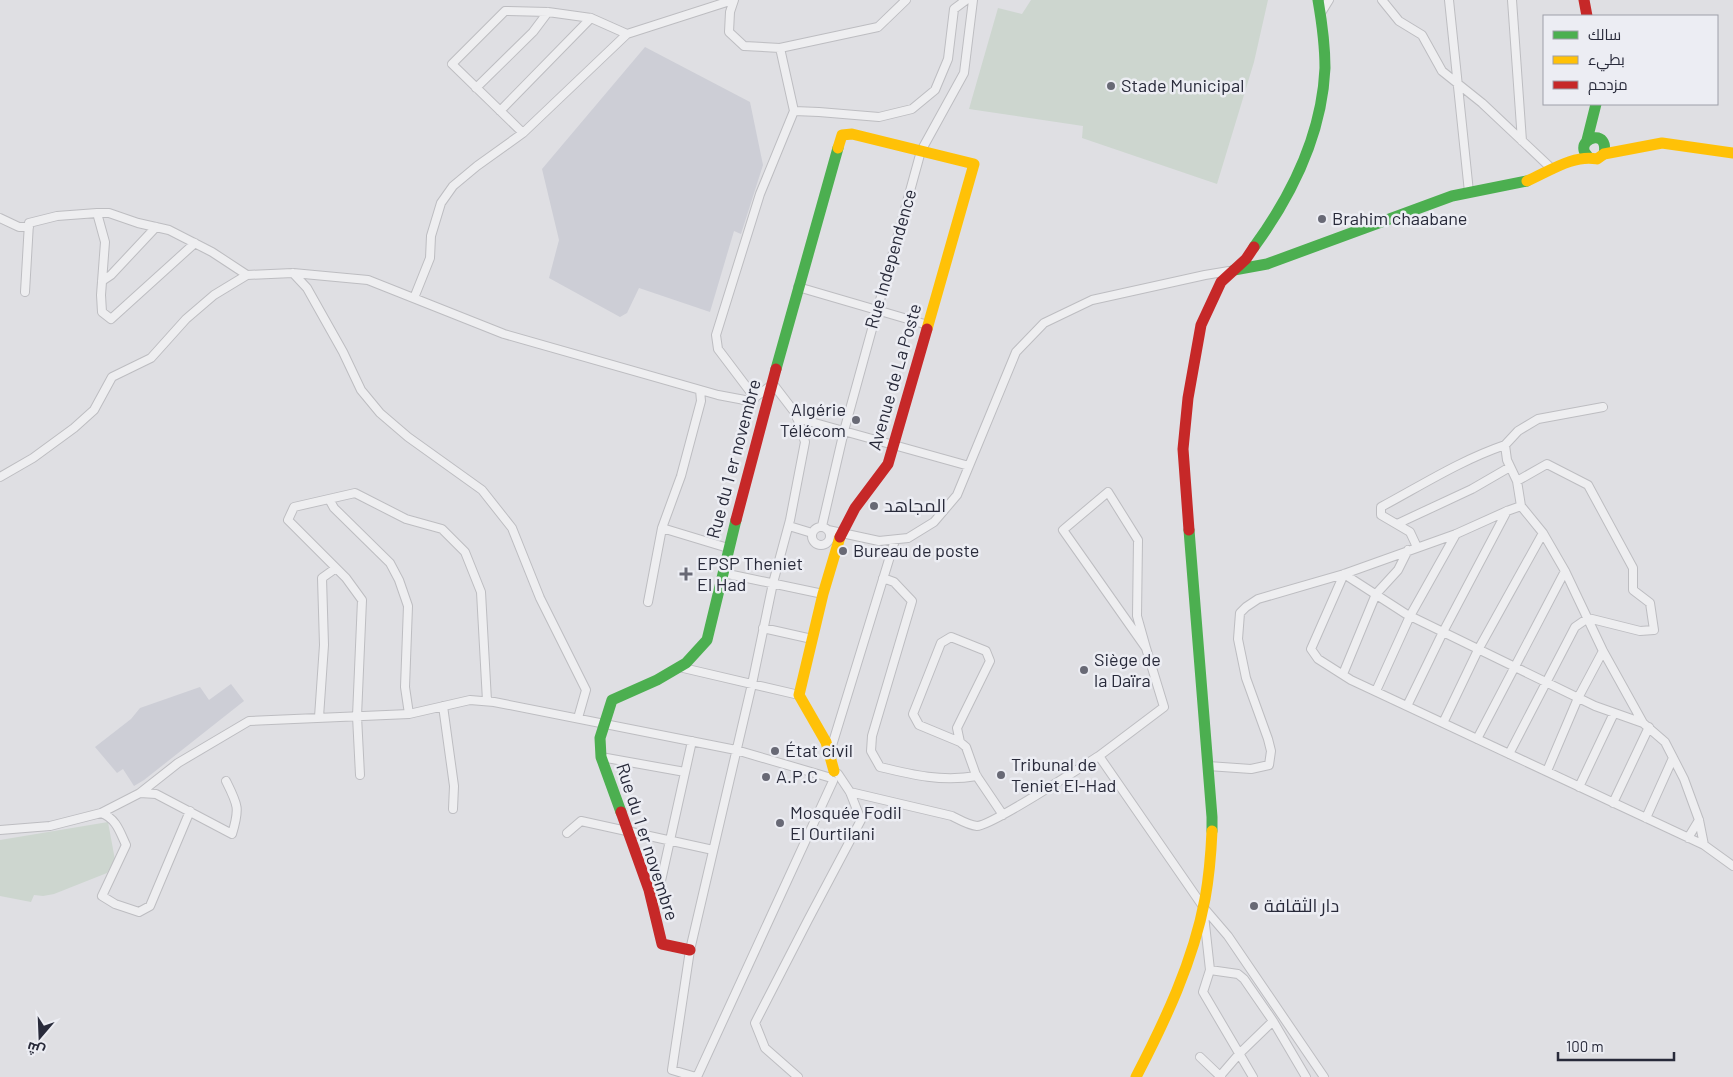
<svg xmlns="http://www.w3.org/2000/svg" width="1733" height="1077" font-family="Barlow,Cairo,sans-serif">
	<rect width="100%" height="100%" fill="#dfdfe3"/>
	<!-- built -->
	<path fill="#cdced6" d="M645,47l105,55 13,63 -22,69 -7,-3 -24,81 -71,-24 -12,25 -7,4 -71,-39 10,-38 -17,-71z
		M231,684l13,17 -100,79 -10,6 -11,-17 -6,4 -22,-26 36,-28 9,-11 60,-21 9,13z"/>
	<!-- green -->
	<path fill="#cdd6cf" d="M1031,0h237l-14,62 -37,122 -135,-46 1,-12 -114,-17 29,-101 24,6z
		M108,822l7,38 -8,13 -53,21 -11,2 -9,-1 -3,7 -31,-6v-56z"/>
	<g fill="none" stroke-linecap="round" stroke-linejoin="round">
		<defs>
			<path id="street" d="M734,0l-4,12 -1,20 15,14 36,2 98,-21 28,-27
				M1382,0l17,21 23,14 20,36 40,32 70,66
				M1449,0l20,192
				M1512,0l10,141
				M1321,13l8,-13
				M780,48l14,63
				M476,88l57,-56 15,-20
				M500,111l91,-93
				M523,133l-71,-69 53,-53 43,1 43,6 36,16
				M0,218l19,9h10
				M195,243l-84,76 -9,-7 -1,-17 4,-53 -8,-29h12l29,10 31,7 43,22 35,23 46,-2 75,7 136,54 214,61 32,6 23,-17 23,30 9,28 -15,78 -17,63 -21,101 -62,266 -18,120 24,7
				M293,273l14,15 36,64 18,38 19,23 28,24 74,53 30,38 28,70 46,92 -8,28
				M102,281l9,-6 45,-48
				M798,287l130,38
				M25,292l4,-69 28,-7 40,-3
				M414,298l16,-40 1,-22 10,-33 12,-17 24,-20 46,-33 104,-99 106,-34
				M755,398l-37,-49 -2,-14 44,-141 34,-83 25,1 60,5 33,-8 23,-19 13,-31 6,-50 12,-9
				M797,418l172,48
				M0,477l33,-19 41,-30 20,-18 18,-33 39,-19 35,-39 28,-24 33,-20
				M1517,481l4,25
				M329,499l5,9 56,55 9,17 9,26 -3,81 4,27
				M1397,524l75,-35 38,-22
				M789,526l23,7
				M822,526l22,-95 77,-280 43,-78 9,-73
				M812 536a9 9 0 1 1 18 0a9 9 0 1 1-18 0Z
				M662,528l66,20
				M828,530l51,11 29,-3 26,-16 23,-27 59,-143 28,-29 48,-23 113,-25 24,-4
				M1417,547l-7,-15 -29,-17v-8c41,-22 80,-47 124,-62
				M723,573l100,21
				M883,578l11,4 18,19 -40,135 -1,15 9,16c33,8 62,15 97,9
				M648,602l14,-74 19,-52 20,-75 -1,-11
				M763,628l49,11
				M679,667l120,28
				M1343,674l33,-80 22,-24 10,-20
				M1376,691l34,-75 46,-82
				M443,706l11,80 -1,23
				M1407,706l36,-74 64,-121
				M319,717l5,-72 -2,-67 14,-10
				M1443,723l35,-73 65,-117
				M1643,723l-48,-17 -189,-92 -62,-40 -33,75 7,10 33,21 353,165
				M1477,739l88,-168
				M960,742l-41,-17 -6,-11 28,-71 10,-6 35,14 4,10 -33,67 3,14 6,5 10,28 27,40
				M830,752l65,-212
				M1509,754l66,-127 13,-9 52,13 14,-1 -4,-27 -17,-13v-22l-45,-83 -41,-21 -30,17 -10,-21 -2,-15 13,-14 20,-12 65,-12
				M1099,756l65,-49 -18,-59 -83,-118 45,-38 30,48 -1,76 9,32
				M601,757l84,15
				M1208,766l43,3 18,-4 2,-14 -3,-12 -22,-61 -8,-39 2,-26 6,-6 12,-8 86,-25 112,-40 51,-23 14,-5 22,27 22,38 38,80 40,72 22,19 19,37 15,41 5,25 29,21
				M1547,771l31,-73 25,-47
				M360,775l-3,-59 5,-116 -16,-22 -58,-58 6,-13 61,-14 51,26 36,10 23,23 16,40 6,109
				M1579,787l35,-74
				M850,792l102,24c8,4 16,9 25,10 14,0 104,-59 122,-70l105,152 24,28 96,141
				M140,793l16,1 76,40c8,-26 6,-29 -6,-53
				M1613,803l36,-76
				M101,813c15,5 19,19 25,32l-24,51 13,8 24,8 11,-6 40,-95
				M1646,818l27,-60
				M0,830l50,-4 51,-13 39,-20 38,-30 71,-42 160,-7 61,-14 24,2 242,48 92,27
				M567,833l14,-12 132,29
				M1688,838l11,-18
				M655,908l37,-167
				M1204,915l6,55 -7,22 50,85
				M1210,970l28,4 6,5 29,42 33,56
				M1200,1057l21,20
				M1220,1076l19,-22 34,-33
				M697,1077l136,-296
				M798,1077l-33,-29 -10,-25 53,-103 53,-100 -11,-28 -12,-18"/>
		</defs>
		<!-- street casing -->
		<use href="#street" stroke="#bdbdc1" stroke-width="10"/>
		<!-- street -->
		<use href="#street" stroke="#eeeef0" stroke-width="8"/>
		<!-- fast -->
		<path stroke="#4caf50" stroke-width="11" d="M1587,140l9,-36
			M1588,157c-1,-2 -4,-5 -4,-7 -3,-13 25,-21 20,4
			M1254,247c38,-52 68,-113 71,-179 0,-23 -3,-45 -7,-68
			M1234,270l33,-6 185,-68 75,-15
			M776,369l62,-221
			M1189,530l23,287v14
			M621,812l-20,-55 -1,-19 12,-38 45,-20 29,-17 21,-23 29,-120"/>
		<!-- slow -->
		<path stroke="#ffc107" stroke-width="11" d="M838,148l4,-13 10,-1 122,30 -47,165
			M1527,181c21,-9 47,-27 70,-22l7,-5 58,-11 71,10
			M834,771l-8,-29 -27,-47 24,-101 17,-57
			M1136,1077c29,-56 57,-115 69,-178 4,-22 6,-45 7,-68"/>
		<!-- jam -->
		<path stroke="#c62828" stroke-width="11" d="M1584,0l3,16
			M736,520l40,-151
			M1189,530l-6,-81 5,-51 13,-73 20,-43 25,-23 8,-12
			M840,537l15,-29 33,-44 39,-135
			M621,812l28,78 13,54 28,6"/>
	</g>
	<!-- markers -->
	<g fill="#686975" stroke="#ecedf3" stroke-width="2">
		<circle cx="1111" cy="86" r="5"/>
		<circle cx="1322" cy="219" r="5"/>
		<circle cx="856" cy="420" r="5"/>
		<circle cx="874" cy="506" r="5"/>
		<circle cx="843" cy="551" r="5"/>
		<path d="M683.5 566.5h5v5h5v5h-5v5h-5v-5h-5v-5h5z"/>
		<circle cx="1084" cy="670" r="5"/>
		<circle cx="775" cy="751" r="5"/>
		<circle cx="1001" cy="775" r="5"/>
		<circle cx="766" cy="777" r="5"/>
		<circle cx="780" cy="823" r="5"/>
		<circle cx="1254" cy="906" r="5"/>
	</g>
	<g text-anchor="middle" stroke-width="5" stroke-linejoin="round" paint-order="stroke">
		<!-- poi labels -->
		<g font-size="18" fill="#282a3a" stroke="#ecedf3" text-anchor="start">
			<text x="1121" y="92">Stade Municipal</text>
			<text x="1332" y="225">Brahim chaabane</text>
			<text x="846" y="416" text-anchor="end">Algérie<tspan x="846" dy="21">Télécom</tspan></text>
			<text x="884" y="512">المجاهد</text>
			<text x="853" y="557">Bureau de poste</text>
			<text x="697" y="570">EPSP Theniet<tspan x="697" dy="21">El Had</tspan></text>
			<text x="1094" y="666">Siège de<tspan x="1094" dy="21">la Daïra</tspan></text>
			<text x="785" y="757">État civil</text>
			<text x="1011" y="771">Tribunal de<tspan x="1011" dy="21">Teniet El-Had</tspan></text>
			<text x="776" y="783">A.P.C</text>
			<text x="790" y="819">Mosquée Fodil<tspan x="790" dy="21">El Ourtilani</tspan></text>
			<text x="1264" y="912">دار الثقافة</text>
		</g>
		<!-- street labels -->
		<g font-size="18" fill="#282a3a" stroke="#ecedf3">
			<text transform="translate(891 259) rotate(-74)" y="6">Rue Independence</text>
			<text transform="translate(895 377) rotate(-74)" y="6">Avenue de La Poste</text>
			<text transform="translate(734 459) rotate(-75)" y="6">Rue du 1 er novembre</text>
			<text transform="translate(647 842) rotate(72)" y="6">Rue du 1 er novembre</text>
		</g>
	</g>
	<!-- legend -->
	<rect x="1543" y="15" width="175" height="90" fill="#ecedf3" stroke="#9e9fa9"/>
	<rect x="1553" y="31" width="25" height="8" fill="#4caf50" stroke="#9e9fa9"/>
	<text x="1588" y="40" font-size="15" fill="#282a3a">سالك</text>
	<rect x="1553" y="56" width="25" height="8" fill="#ffc107" stroke="#9e9fa9"/>
	<text x="1588" y="65" font-size="15" fill="#282a3a">بطيء</text>
	<rect x="1553" y="81" width="25" height="8" fill="#c62828" stroke="#9e9fa9"/>
	<text x="1588" y="90" font-size="15" fill="#282a3a">مزدحم</text>
	<!-- north arrow -->
	<g transform="translate(40 1037) rotate(199)" stroke="#ecedf3" stroke-width="4" paint-order="stroke">
	<path d="M0-4L9 19L0 12L-9 19Z" fill="#282a3a"/>
	<text y="-8" font-size="14" font-weight="bold" text-anchor="middle" fill="#282a3a">ش</text>
	</g>
	<!-- scale -->
	<path d="M1558 1052v8h116v-8" fill="none" stroke="#282a3a" stroke-width="2.5"/>
	<text x="1566" y="1052" font-size="15" fill="#282a3a" stroke="#ecedf3" stroke-width="4" paint-order="stroke">100 m</text>
</svg>
